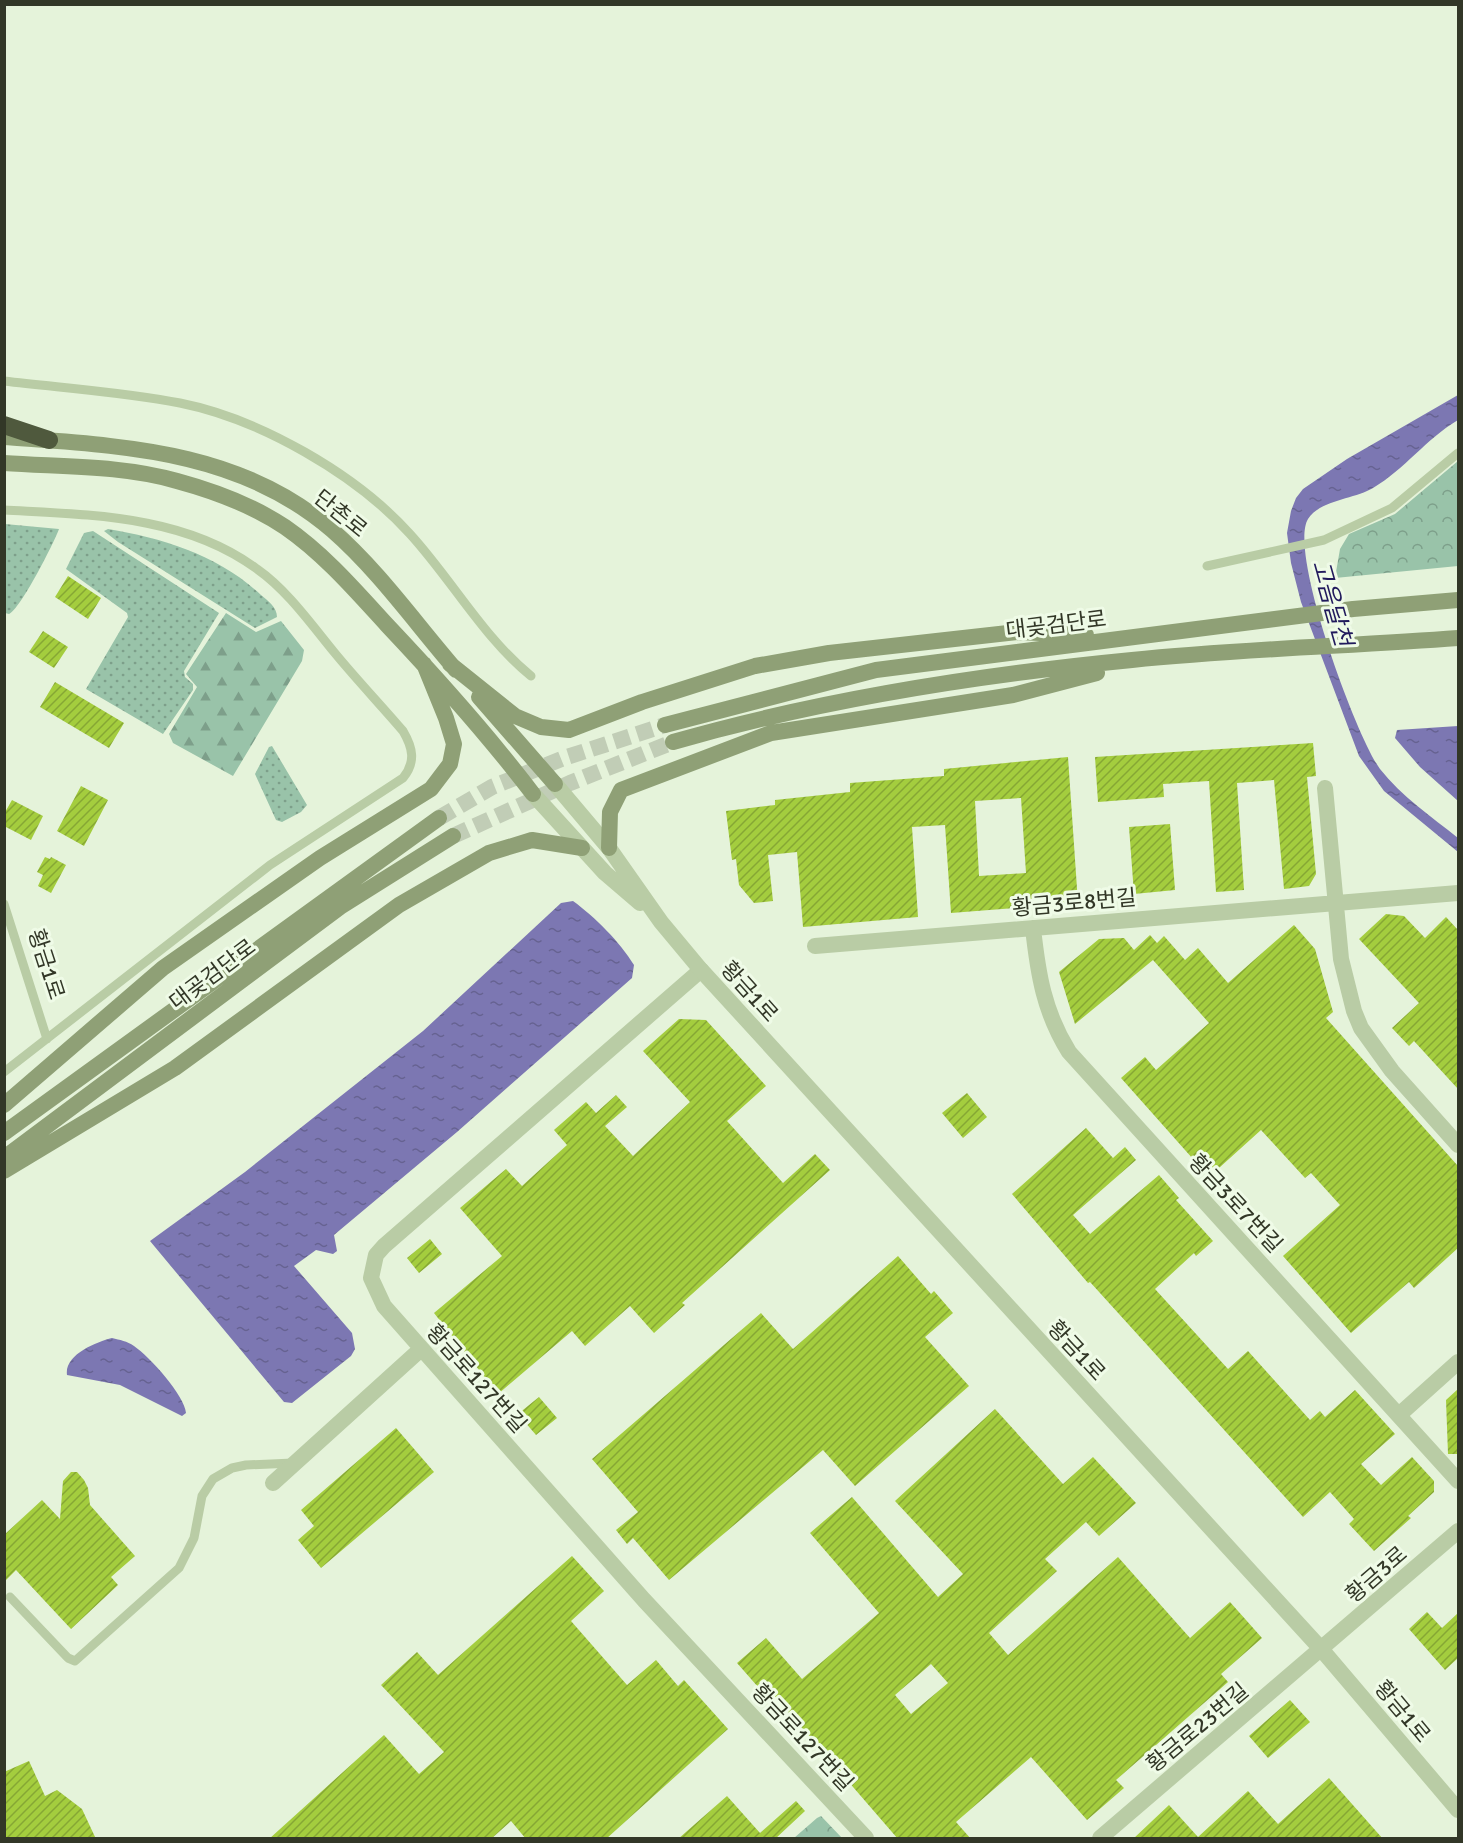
<svg xmlns="http://www.w3.org/2000/svg" width="1463" height="1843" font-family="Signika,'Noto Sans KR',sans-serif">
	<defs>
		<pattern id="grass-dots" width="8" height="8" patternUnits="userSpaceOnUse" patternTransform="scale(1.5)"><rect width="8" height="8" fill="#99c3a9"/><path d="M2 2h.1M6 6h.1" fill="none" stroke="#7d9f8a" stroke-width="1.8" stroke-linecap="round"/></pattern>
		<pattern id="forest-firs" width="22" height="20" patternUnits="userSpaceOnUse" patternTransform="scale(1.5)"><rect width="22" height="20" fill="#99c3a9"/><path d="M5 1l3.5 6h-7zM16 11l3.5 6h-7z" fill="#7d9f8a"/></pattern>
		<pattern id="park-crowns" width="20" height="18" patternUnits="userSpaceOnUse" patternTransform="scale(1.5)"><rect width="20" height="18" fill="#99c3a9"/><path d="M2 6a3 3 0 1 1 6 0M12 15a3 3 0 1 1 6 0" fill="none" stroke="#7d9f8a"/></pattern>
		<pattern id="water-ripples" width="26" height="14" patternUnits="userSpaceOnUse" patternTransform="scale(1.5)"><rect width="26" height="14" fill="#7c77b2"/><path d="M2 4q2-2 4 0t4 0M15 11q2-2 4 0t4 0" fill="none" stroke="#666291"/></pattern>
		<pattern id="building-hatch" width="6" height="6" patternUnits="userSpaceOnUse" patternTransform="scale(1.5)"><rect width="6" height="6" fill="#a4cd3e"/><path d="M-1 1l2-2M0 6l6-6M5 7l2-2" fill="none" stroke="#86a734"/></pattern>
	</defs>
	<rect width="100%" height="100%" fill="#e5f3da"/>
	<!-- grass -->
	<path fill="url(#grass-dots)" d="M5,524l54,5c-5,14 -39,81 -50,85l-4,-1z
		M108,529c55,9 112,27 153,66 7,6 16,12 16,22l-22,11 -137,-86 -14,-11z
		M93,531l126,82 -35,58 1,6 8,7v6l-30,44 -77,-45 42,-72 -1,-4 -61,-44 18,-36z
		M272,746l35,59 -6,7 -19,10 -6,-2 -21,-46 14,-27z"/>
	<!-- forest -->
	<path fill="url(#forest-firs)" d="M226,613l30,19 25,-11 23,29 -2,11 -69,115 -60,-33 -4,-9 28,-47 -11,-13z"/>
	<!-- park -->
	<path fill="url(#park-crowns)" d="M1458,461v105l-123,12 5,-29 9,-15 46,-20z
		M821,1816l21,22h-48l23,-20z"/>
	<!-- water -->
	<path fill="url(#water-ripples)" d="M1458,395v25c-32,19 -53,49 -85,68 -18,11 -53,12 -65,31 -20,33 48,217 72,250 21,27 52,48 78,69v14l-74,-61 -25,-35 -58,-154 -10,-39 -4,-30 4,-22 5,-13 7,-9 44,-30z
		M1458,726v75l-38,-34 -25,-29 2,-8z
		M573,901c22,16 47,41 61,64l-2,13 -175,154 -123,103 3,16 -4,3 -17,-4 -22,16 58,67 3,16 -4,7 -59,47 -8,-1 -134,-161 95,-69 178,-141 138,-128z
		M112,1338c8,2 15,3 22,8 16,11 51,50 52,67l-4,3 -62,-31 -53,-10c-3,-20 29,-33 45,-37z"/>
	<!-- building -->
	<path fill="url(#building-hatch)" fill-rule="evenodd" d="M68,576l33,22 -13,21 -33,-22z
		M43,631l25,16 -14,21 -25,-16z
		M55,682l69,41 -15,25 -69,-41z
		M1313,743l3,33 -9,1 9,97 -7,12 -25,3 -10,-109 -37,3 7,107 -28,2 -7,-111 -46,3 1,13 -66,5 -3,-45z
		M1068,757l10,146 -127,10 -6,-88 -33,2 6,90 -115,10 -6,-75 -29,3 5,46 -19,2 -15,-18 -3,-26 -4,1 -6,-49 49,-6v-5l75,-8v-9l94,-7v-7zM1021,798l5,75 -47,3 -4,-75z
		M81,786l27,14 -24,46 -27,-15z
		M12,800l31,16 -12,24 -27,-14v-12z
		M1170,824l5,66 -41,4 -5,-67z
		M45,857l5,2 1,-2 15,8 -15,28 -13,-7 5,-11 -6,-3z
		M1386,914l18,2 21,22 21,-21 12,13v159l-44,-48 -5,5 -17,-18 27,-25 -60,-64z
		M1294,925l21,24 18,63 -7,6 132,148v82l-44,40 -5,-6 -58,51 -68,-77 57,-51 -29,-32 -6,5 -44,-48 -52,47 -88,-99 24,-21 11,13 53,-47 -56,-63 -78,64 -16,-52 40,-33 25,-1 10,12 16,-15 7,8 7,-7 21,24 13,-12 30,35z
		M679,1019l27,1 60,66 -39,35 56,62 32,-29 15,16 -148,133 3,2 -31,28 -24,-27 -45,40 -13,-15 -74,63 -64,-81 68,-57 -42,-48 46,-39 16,17 45,-41 -13,-15 32,-28 10,11 20,-18 11,12 -22,19 28,30 57,-54 -47,-51z
		M967,1093l20,24 -24,21 -21,-25z
		M1086,1128l27,30 12,-11 11,13 -63,55 17,19 69,-59 20,23 -3,2 37,41 -17,15 -2,-3 -39,36 73,80 20,-18 62,69 10,-9 5,6 30,-27 40,44 -34,30 20,21 31,-28 22,24v11l-26,24 3,2 -37,33 -25,-27 5,-5 -24,-27 -27,25 -213,-235 -2,1 -76,-89z
		M430,1239l12,15 -23,19 -12,-15z
		M898,1256l33,38 3,-3 19,22 -28,24 44,49 -114,100 -32,-36 -154,130 -36,-42 -6,6 -11,-14 22,-18 -46,-53 169,-146 32,36z
		M1458,1389v65h-10l-2,-54z
		M539,1397l18,21 -21,17 -18,-21z
		M995,1409l68,75 30,-27 43,46 -37,33 -13,-14 -41,37 12,12 -68,62 19,22 110,-98 72,81 40,-36 32,36 -41,36 7,8 -112,98 8,8 -37,32 -56,-63 -75,65 15,17h-73l-128,-148 -5,4 -28,-32 29,-25 36,41 77,-66 -69,-80 42,-36 86,100 25,-23 -68,-73zM931,1664l17,19 -37,31 -16,-19z
		M396,1428l38,44 -113,96 -23,-28 16,-14 -13,-16z
		M71,1472h6l7,8 4,8 2,17 45,51 -24,21 7,8 -47,44 -55,-59 -12,12v-47l38,-35 18,19 3,-38z
		M572,1556l32,35 -33,30 56,64 29,-25 22,26 6,-6 44,49 -122,110h-80l-15,-18 -20,18h-222l115,-104 35,39 25,-22 -63,-67 36,-33 21,23z
		M1427,1612l15,16 16,-15v45l-13,12 -36,-41z
		M1290,1700l20,22 -42,36 -19,-22z
		M29,1761l16,35 12,-6 25,19 14,30h-92v-67z
		M1329,1778l54,61h-250l36,-34 29,32 50,-46 30,33z
		M727,1796l33,37 36,-32 9,10 -30,28h-97z"/>
	<g fill="none" stroke-linecap="round" stroke-linejoin="round">
		<!-- secondary-tunnel -->
		<path stroke="#c1cdb6" stroke-width="16" stroke-dasharray="16 8" stroke-linecap="butt" d="M439,818l53,-31 72,-29 101,-33
			M453,836l117,-53 103,-41"/>
		<!-- service -->
		<path stroke="#b9cca5" stroke-width="9" d="M4,381c59,7 119,11 176,22 80,16 176,71 230,131 42,46 73,103 121,142
			M4,510c87,5 180,5 253,59 30,21 54,55 77,83 22,27 46,52 69,79 10,17 13,31 0,47l-133,87 -266,207
			M1207,566l117,-26 68,-32 66,-55
			M4,904l43,135
			M10,1597l58,61 7,3 104,-93 15,-30 8,-42 11,-17 19,-11 14,-3 47,-2"/>
		<!-- minor -->
		<path stroke="#b9cca5" stroke-width="16" d="M1325,788l16,171 13,52 7,17 31,43 66,74
			M1033,928c5,46 11,84 36,124l389,429
			M815,946l643,-53
			M701,970l-317,276 -8,9 -5,23 13,28 260,294 222,238
			M1400,1414l58,-52
			M273,1483l148,-134"/>
		<!-- tertiary -->
		<path stroke="#b9cca5" stroke-width="16" d="M555,784l54,64 52,74 40,48 621,680 136,160
			M533,794l72,79 35,30
			M1100,1838l358,-307"/>
		<!-- secondary -->
		<path stroke="#8fa076" stroke-width="16" d="M4,437c117,9 234,12 328,93 47,41 84,94 124,140
			M4,463c57,4 118,2 173,18 37,10 75,24 108,46 39,27 70,63 102,98 51,54 101,110 146,169
			M450,664l65,52 26,11 28,3 73,-28 113,-36 74,-13 188,-21 69,3
			M479,697l76,87
			M665,725l211,-55 477,-61 105,-9
			M673,742c150,-43 304,-67 459,-82 109,-11 218,-14 326,-22
			M609,848l1,-36 11,-22 150,-57 242,-38 84,-22
			M4,1105l159,-137 157,-110 111,-69 19,-25 4,-20 -8,-26 -22,-54
			M4,1133l435,-315
			M4,1158l336,-251 113,-71
			M4,1171l171,-103 224,-163 90,-52 43,-13 50,8"/>
		<!-- motorway -->
		<path stroke="#4f593d" stroke-width="18" d="M4,425l45,15"/>
	</g>
	<g text-anchor="middle" stroke-width="6" stroke-linejoin="round" paint-order="stroke">
		<!-- street labels -->
		<g font-size="22" fill="#323727" stroke="#effbe7">
			<text transform="translate(341 513) rotate(39)" y="8">단촌로</text>
			<text transform="translate(1056 624) rotate(-7)" y="8">대곶검단로</text>
			<text transform="translate(1074 902) rotate(-5)" y="8">황금3로8번길</text>
			<text transform="translate(47 964) rotate(72)" y="8">황금1로</text>
			<text transform="translate(212 974) rotate(-37)" y="8">대곶검단로</text>
			<text transform="translate(750 991) rotate(48)" y="8">황금1로</text>
			<text transform="translate(1236 1203) rotate(47)" y="8">황금3로7번길</text>
			<text transform="translate(1077 1350) rotate(47)" y="8">황금1로</text>
			<text transform="translate(477 1378) rotate(48)" y="8">황금로127번길</text>
			<text transform="translate(1376 1574) rotate(-41)" y="8">황금3로</text>
			<text transform="translate(1403 1711) rotate(50)" y="8">황금1로</text>
			<text transform="translate(1197 1727) rotate(-40)" y="8">황금로23번길</text>
			<text transform="translate(803 1737) rotate(47)" y="8">황금로127번길</text>
		</g>
		<!-- water labels -->
		<g font-size="24" font-style="italic" fill="#211a5c" stroke="#effbe7">
			<text transform="translate(1332 603) rotate(74)" y="8">고음달천</text>
		</g>
	</g>
	<!-- border -->
	<rect width="1463" height="1843" fill="none" stroke="#323727" stroke-width="12"/>
</svg>
